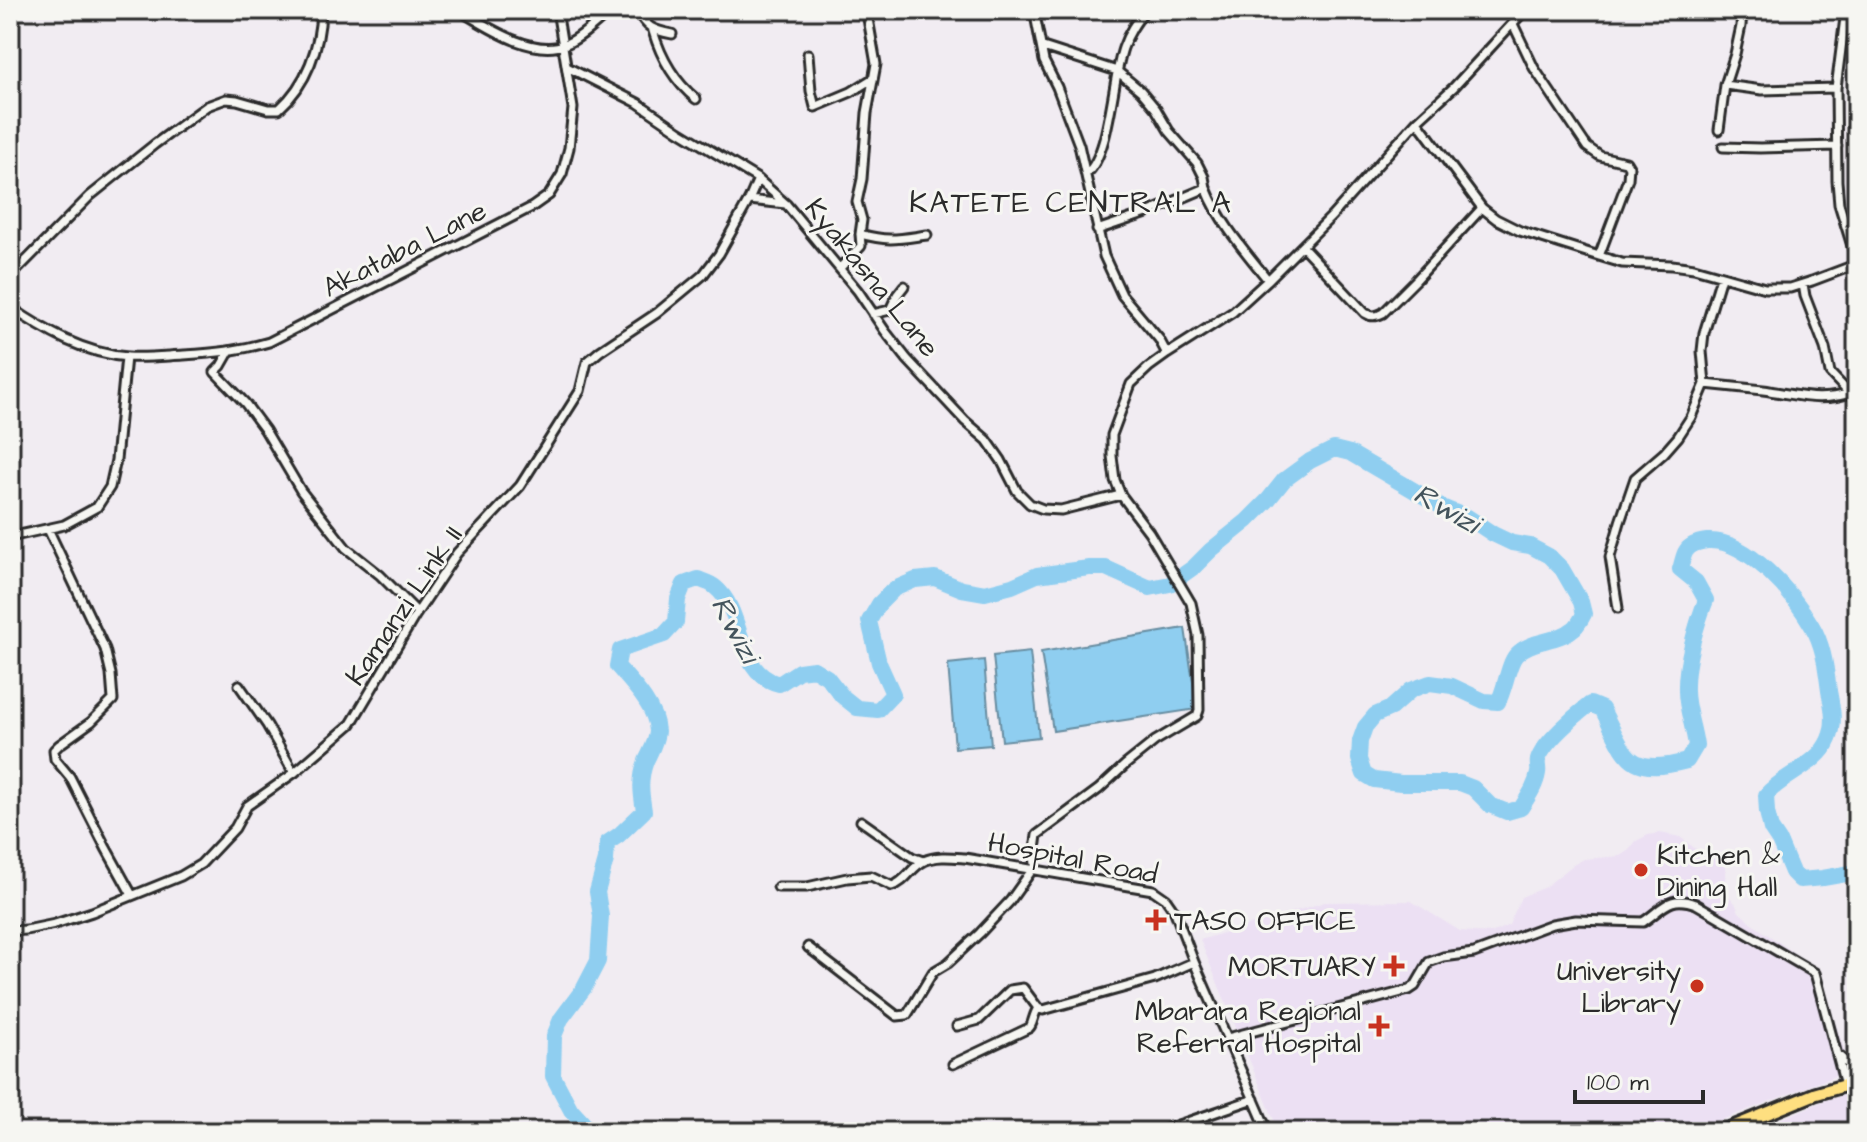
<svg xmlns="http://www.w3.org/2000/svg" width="1867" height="1142" font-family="'Architects Daughter',sans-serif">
	<rect width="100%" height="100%" fill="#f1ecf2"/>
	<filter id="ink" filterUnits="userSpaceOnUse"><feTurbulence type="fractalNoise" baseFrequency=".0125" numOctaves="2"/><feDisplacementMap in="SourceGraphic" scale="16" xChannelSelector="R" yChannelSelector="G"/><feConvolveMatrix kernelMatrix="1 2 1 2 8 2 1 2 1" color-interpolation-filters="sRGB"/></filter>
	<g filter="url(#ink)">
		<!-- built -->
		<path fill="#ece0f3" d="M1660,833l20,4 17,13 27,13 2,8 -1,15 2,8 8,9 4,9 15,13 63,44 34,101 -161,62h-411l-79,-192 125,-38 86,-1 49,30 31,2 18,-8 12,-28 24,-10 28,-22 11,-6 36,-3 9,-6 7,-9 12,-6z
			M1857,1092v40h-108l77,-32z"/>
		<!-- water -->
		<path fill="#8fcef0" stroke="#678da1" stroke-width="2" d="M1185,628l12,81 -144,22 -12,-79z
			M1030,652l9,85 -37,4 -9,-85z
			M984,660l7,85 -36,3 -7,-84z"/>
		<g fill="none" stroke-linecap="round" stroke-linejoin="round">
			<!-- river -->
			<path stroke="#8fcef0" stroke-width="16" d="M584,1132l-1,-9 -12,-13 -18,-34 1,-40 7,-17 23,-31 14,-27 3,-45 -4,-24 9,-32 1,-17 12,-8 25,-24c-3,-18 -5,-32 2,-50 4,-9 11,-20 11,-30 -1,-24 -25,-48 -40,-65l3,-16 44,-15 12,-13 2,-23 6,-15 14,-5c5,2 13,4 17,8 31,25 20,86 64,97l20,-13 15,-2 13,8 15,19 15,12 21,2 15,-16 -14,-31 -10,-42 10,-17 15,-15 21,-9 20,-2 27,11 23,4 27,-7 25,-11 52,-7h17l44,20 20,-4 24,-17 17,-17 36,-29 21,-21 16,-20 26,-19 24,-12 16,4 94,55 25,10 24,16 19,9 18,3 19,10 13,13 19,33 3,12c-3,5 -6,12 -11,15 -16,14 -43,10 -57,26 -8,9 -11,35 -18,47l-14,-1 -32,-15 -22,-3 -19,7 -20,18 -16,7 -10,12 -5,14 -1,18 5,15 10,6 27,3h59l13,5 17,17 17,7 14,-4c7,-11 15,-22 17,-35 1,-4 -1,-8 0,-13 5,-17 38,-45 52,-56l12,5c25,47 24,68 85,52l9,-15c-2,-18 -10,-37 -10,-55 -1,-27 10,-66 20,-91l-10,-18 -16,-13c2,-5 3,-14 6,-18 4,-7 13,-9 21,-10 40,-3 87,54 105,85 12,20 14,43 17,65 3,16 7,32 0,48 -11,27 -46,35 -63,56l1,17 4,17 8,12 13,31 8,8 23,-2 34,-6"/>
			<defs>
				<path id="street" d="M459,10c27,16 73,48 107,34 17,-7 31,-23 46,-34
					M637,10c10,18 15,20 35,24
					M1034,10l10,51 13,26 22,58 25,111 18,39 37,44 8,15
					M1846,10l-10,78 1,93 2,23 18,58
					M1513,24l21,44 53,79 13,9 26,6 3,5 -1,12 -29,77
					M653,31c8,27 21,50 43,68
					M1043,47l74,24 24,20 15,18 13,22 28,32 7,14 2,11
					M808,54l3,37 4,16 36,-15 21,-13
					M567,67l71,36 41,28 79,48 28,25 72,87 27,40 22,28 58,62 22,19 14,20 16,31 13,13 13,5 18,1 60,-15
					M1725,85l37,5 74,-2
					M1417,121l65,87 14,11 24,12 79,25 23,7 50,2 22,3 71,20h25l22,-7 45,-17
					M1719,130l6,-45 10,-31 6,-28 1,-16
					M1723,147l37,1 77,-2
					M1086,174c24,-19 26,-94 37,-126 5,-15 13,-26 22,-38
					M749,200l37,4
					M1097,230l50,-17 59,-25c14,35 39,63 62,92
					M860,234c29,8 38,5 67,1
					M1303,247l62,66c6,4 11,4 18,0l33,-33 66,-72
					M840,268l21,-22 -1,-12 2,-14 -5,-18 5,-23 5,-66 9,-49 -9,-51 3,-3
					M10,277l80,-81 65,-52 52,-38 19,-7 11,1 31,9h11c28,-25 41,-62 42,-99
					M1803,284l2,12 20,52 5,25 20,21
					M10,307c35,24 75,47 118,50 19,1 37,-1 56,-2 31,-2 54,-4 85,-13l263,-135 17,-12 13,-21 7,-26 4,-40 -16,-98
					M873,314l17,-4 7,-15 7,-9
					M229,352l-8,14 -6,6 30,31 20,27 36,61 45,57 34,27 37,37
					M1705,384c20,2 39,4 58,6 36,5 57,14 94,1
					M48,529l57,120 6,25 2,26 -22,22 -32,23 -5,5 1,9 15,18 36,71 26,47
					M10,537l54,-12 33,-18 13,-20 6,-27 10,-103
					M1618,608l-8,-51 10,-35 15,-44 29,-25 14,-16 13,-20 14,-33 -3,-33 2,-18 17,-56
					M239,685l28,40 27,48
					M861,821l51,36 11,4
					M1036,870l-2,-13 3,-22 62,-46 26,-24 30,-24 42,-25 2,-6 -1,-75 -7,-32 -42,-71 -28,-37 -6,-15 -3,-24v-21l19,-51 18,-17 18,-13 66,-42 35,-32 64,-64 85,-95 37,-34 71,-77
					M778,887h29l40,-9 24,-2 21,10c14,-4 19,-19 32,-25 12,-6 28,-4 41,-3l188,32 13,9 9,13 19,50 74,170
					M10,931l16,-1 29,-6 37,-12 89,-36 20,-12 34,-36 12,-22 47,-33 57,-49 64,-108 42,-63 63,-67 60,-95 7,-29 13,-11 57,-38 46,-38 16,-21 30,-54 9,-21
					M808,947l89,69 10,-1 26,-43 15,-9 32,-30 30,-32 22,-31
					M957,1026l22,-6 31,-30 13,-2 15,20 5,2 112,-31 39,-17
					M1228,1038l181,-48 6,-4 14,-24 14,-5 31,-4 78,-29 24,-4 67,2c20,-13 26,-28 53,-18l119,69 30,112
					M1840,1057l8,7 9,-3
					M953,1064l76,-36c4,-3 4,-13 9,-20
					M1158,1132l96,-33"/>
				<path id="primary" d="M1721,1132l94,-38 42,-12"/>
			</defs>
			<!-- street casing -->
			<use href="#street" stroke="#2b2b2b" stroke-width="13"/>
			<!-- primary casing -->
			<use href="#primary" stroke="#2b2b2b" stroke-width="17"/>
			<!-- street -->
			<use href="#street" stroke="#f6f6f2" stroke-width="7"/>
			<!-- primary -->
			<use href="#primary" stroke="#fedf80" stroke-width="11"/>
		</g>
	</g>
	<!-- markers -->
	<g fill="#c8321e" stroke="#f6f6f2" stroke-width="3">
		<circle cx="1641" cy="870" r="8"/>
		<path d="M1152 908h8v8h8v8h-8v8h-8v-8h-8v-8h8z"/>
		<path d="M1390 954h8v8h8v8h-8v8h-8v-8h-8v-8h8z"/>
		<circle cx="1697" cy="986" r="8"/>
		<path d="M1375 1014h8v8h8v8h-8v8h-8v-8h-8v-8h8z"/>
	</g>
	<g text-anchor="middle" stroke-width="6" stroke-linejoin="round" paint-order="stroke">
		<!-- street labels -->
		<g font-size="28" fill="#2b2b2b" stroke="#f6f6f2">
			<text transform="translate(404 248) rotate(-27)" y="10">Akataba Lane</text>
			<text transform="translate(873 277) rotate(51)" y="10">Kyakasna Lane</text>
			<text transform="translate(403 605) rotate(-56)" y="10">Kamanzi Link II</text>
			<text transform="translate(1073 857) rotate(11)" y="10">Hospital Road</text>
		</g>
		<!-- poi labels -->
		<g font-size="28" fill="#2b2b2b" stroke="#f6f6f2" text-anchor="end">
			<text x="1657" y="864" text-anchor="start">Kitchen &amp;<tspan x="1657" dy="32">Dining Hall</tspan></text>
			<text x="1174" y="930" text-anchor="start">TASO OFFICE</text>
			<text x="1376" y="976">MORTUARY</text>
			<text x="1681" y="980">University<tspan x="1681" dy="32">Library</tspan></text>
			<text x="1361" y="1020">Mbarara Regional<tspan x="1361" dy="32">Referral Hospital</tspan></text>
		</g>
		<!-- neighbourhood labels -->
		<g font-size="30" letter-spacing="2" fill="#2b2b2b" stroke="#f6f6f2">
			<text x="1071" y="212">KATETE CENTRAL A</text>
		</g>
		<!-- water labels -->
		<g font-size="30" font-style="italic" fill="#44545c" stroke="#f6f6f2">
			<text transform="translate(1447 508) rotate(30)" y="10">Rwizi</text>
			<text transform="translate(736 629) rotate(62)" y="10">Rwizi</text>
		</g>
	</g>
	<!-- margin -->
	<rect width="1867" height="1142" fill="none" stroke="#f6f6f2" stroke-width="40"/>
	<rect x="20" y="20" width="1827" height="1102" fill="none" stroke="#2b2b2b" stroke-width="3" filter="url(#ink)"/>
	<!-- scale -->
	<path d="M1575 1090v12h128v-12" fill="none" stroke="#2b2b2b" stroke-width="4"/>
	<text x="1587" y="1090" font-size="24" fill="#2b2b2b" stroke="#f6f6f2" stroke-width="6" paint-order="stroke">100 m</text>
</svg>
